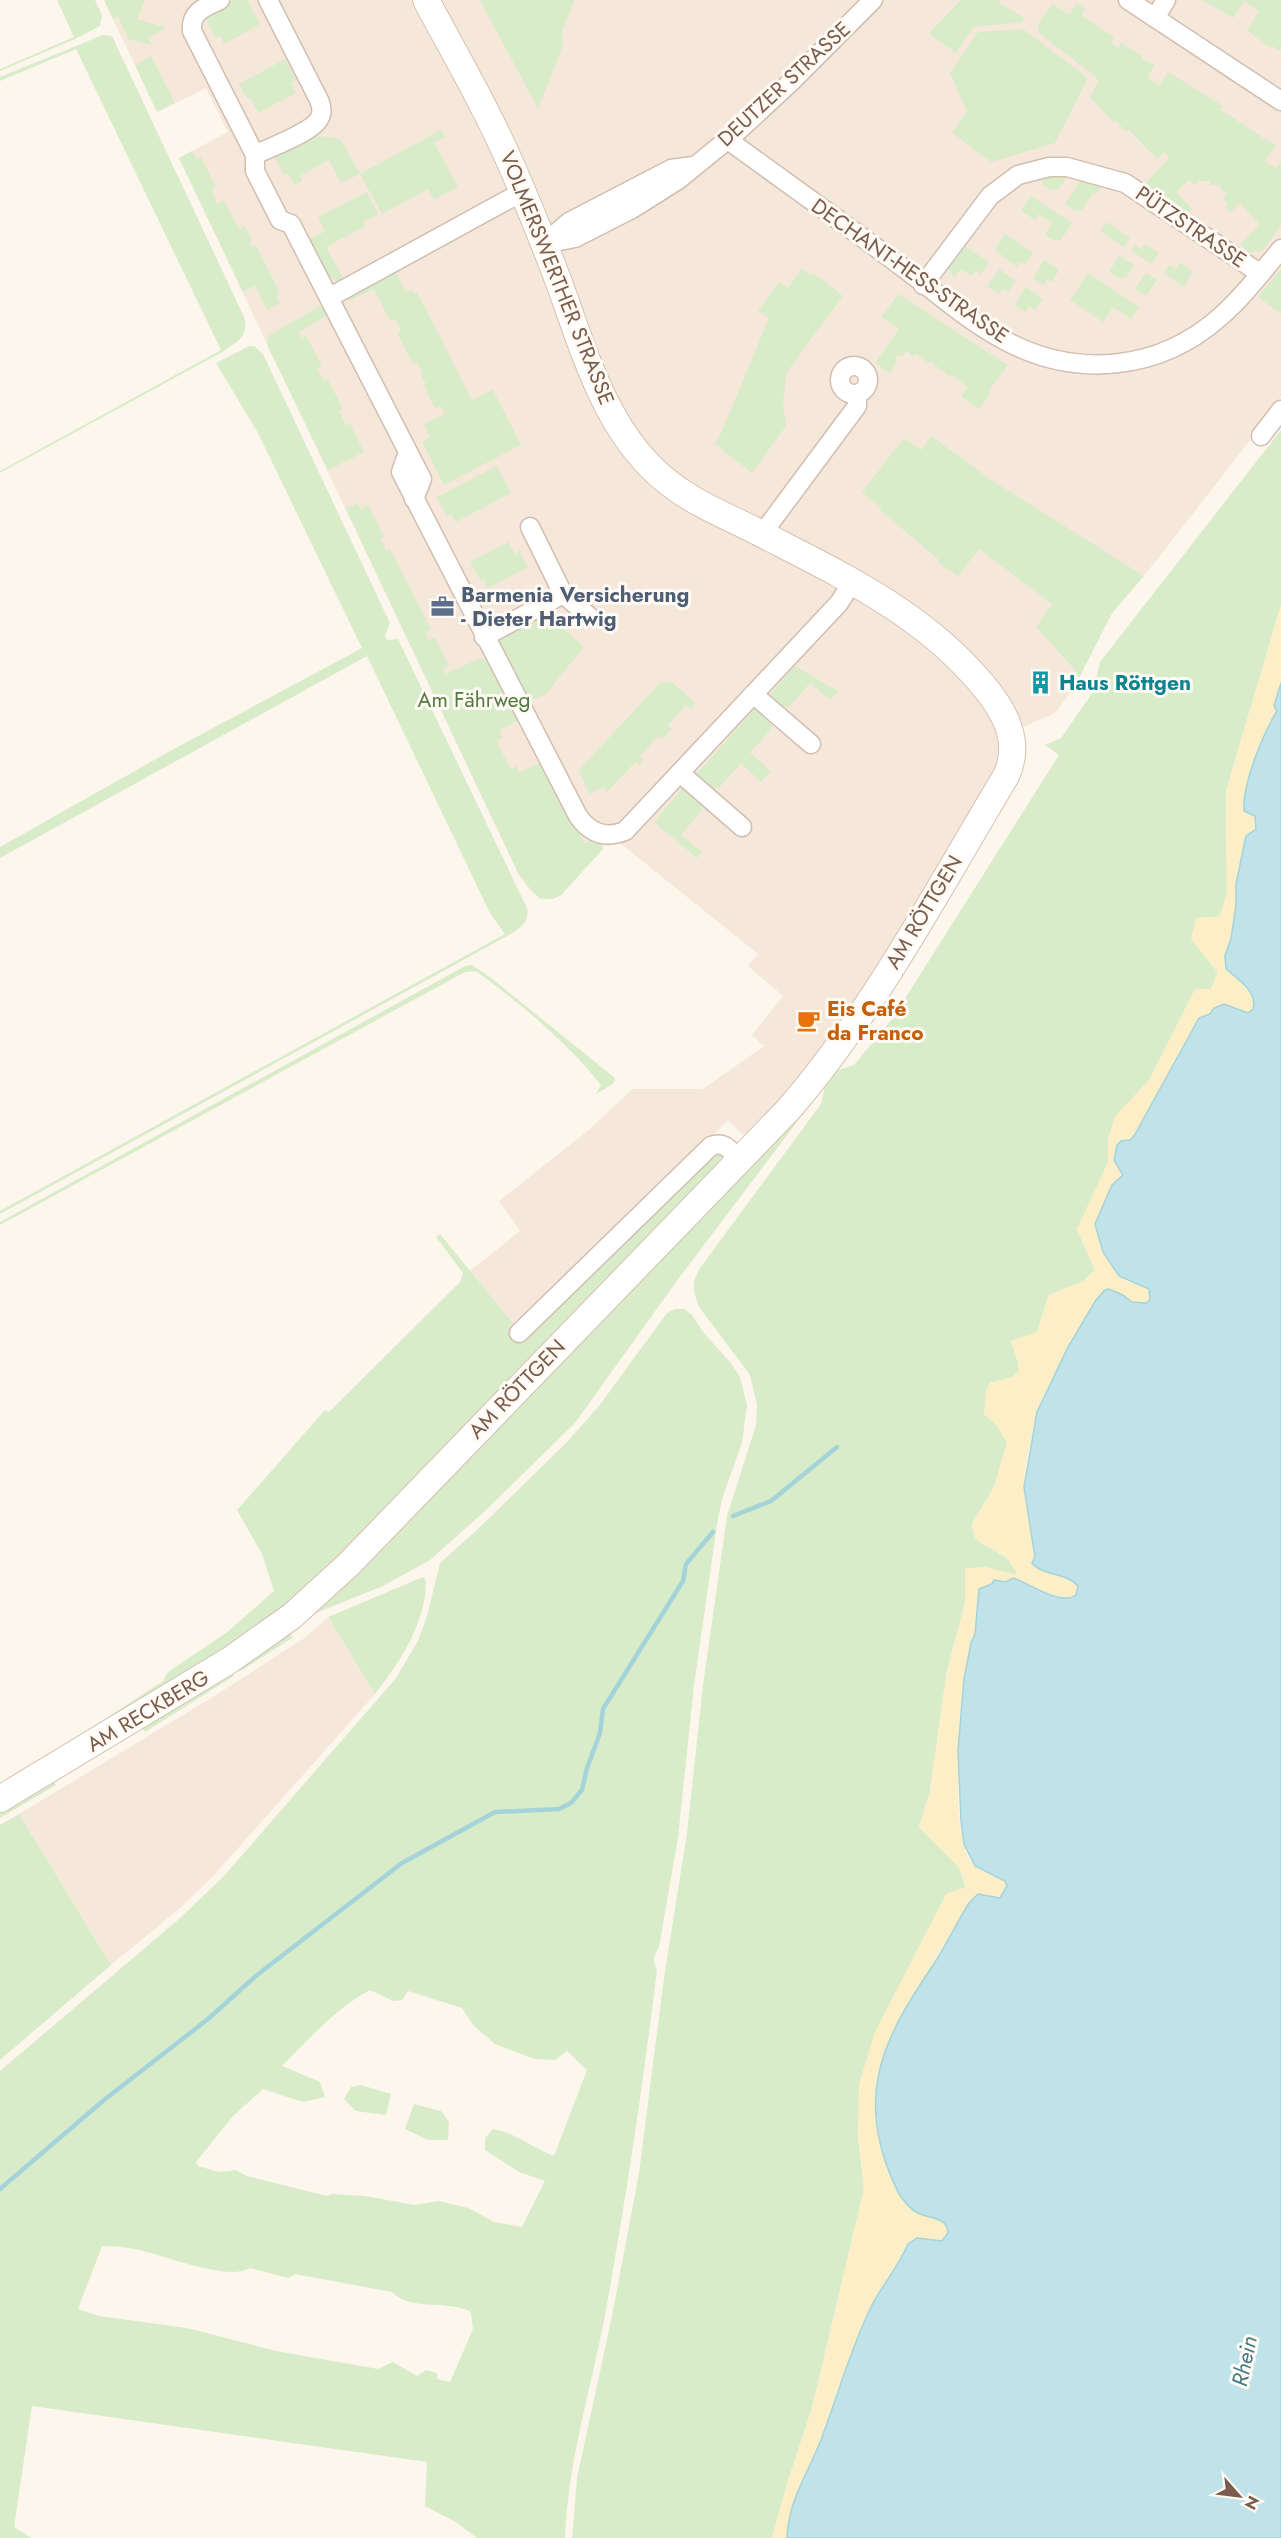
<svg xmlns="http://www.w3.org/2000/svg" width="1281" height="2538" font-family="Jost,sans-serif">
	<rect width="100%" height="100%" fill="#fdf6ec"/>
	<!-- residential -->
	<path fill="#f5e8da" d="M104,0h1177v396l-2,7 -123,158 -44,52 -39,76 -18,24 -29,13 -29,7 4,26 -155,261 -98,120 -20,-20 -211,209 -47,-58 50,-40 -21,-30 91,-72 42,-40h71l61,-43 -12,-11 31,-39 -35,-30 10,-12 -138,-111 -18,-3 1,9 -42,46 -8,4h-13l-12,-11 -9,-13 -340,-717 49,-26 -22,-44 -49,24z
		M328,1617l47,77 -160,180 -35,34 -69,57 -92,-151 197,-119 87,-56z"/>
	<!-- green -->
	<path fill="#d8ecc9" fill-rule="evenodd" d="M57,0h38l7,15 -2,11 -25,13 -75,32v-2l74,-32z
		M104,0h41l-8,19 29,9 -18,10 3,7 -23,-6 -10,-23 -5,3z
		M234,0h13l13,24 -36,20 -4,-8 -4,2 -12,-22z
		M480,0h94l-12,32 1,13 -25,64z
		M961,0h39v3l24,15 -1,4 -49,5 -18,26 -27,-20z
		M1202,0h79v50l-1,1 -8,-5 -2,2 -23,-18 12,-19 -15,-10 -11,17z
		M1077,3l8,6 -4,6 33,22 -3,6 7,5 3,-5 21,13 -1,3 14,5 -8,14 12,7 9,-13 55,34 -2,4 55,36 -11,15 11,7 5,-6v63l-18,25 -14,3 -9,-9 20,-19 -20,-22 -10,10 -5,-6 3,-3 -5,-5 4,-4 -8,-10h-9v-4h-13v3h-4l-4,-4 -13,12 16,17 -7,6 -43,-28 27,-29 -5,-6 -7,7 -28,-29 -3,2 -10,-11 -2,2 -24,-26 8,-15 -2,-5 -57,-44 -1,-9 15,-20 16,11z
		M1023,29l65,49 -33,65 -64,19 -39,-29 15,-21 -17,-39 28,-41z
		M103,35l9,1 133,283c3,18 -8,23 -21,32l-224,122v-2l221,-121 -145,-301 -76,32v-4z
		M151,56l24,47 -18,9 -22,-47z
		M285,59l11,21 -5,3 5,10 -38,20 -7,-15 -4,1 -8,-15z
		M441,130l4,7 -11,6 24,44 -24,13 -6,-11 -46,25 -22,-40 -19,9 -12,-23 -29,16 2,5 -8,4 -6,-12 -4,2 -11,-21c29,-14 36,-23 68,-14l19,34z
		M192,151l5,8 4,-2 15,30 -4,2 5,15 7,-4 15,29 6,-3 7,14 -3,2 2,5 5,-1 24,48 -3,2 3,7 -13,7 -12,-24 -12,6 -64,-134z
		M1062,172l11,6 -7,-1 -3,7 -4,1 1,4 -9,1 -8,-5 -1,-4h-6l-2,-6z
		M1082,178l19,9 -5,7 -3,-1 -11,17 -6,1 -11,-7z
		M367,192l11,22 -15,8 2,4 -39,21 18,33 -4,2 -12,-4 -19,-38 16,-9 -7,-14z
		M1031,196l41,27 -11,17 -6,1 -10,-6 7,-12 -13,-9 -4,6 -14,-9z
		M1106,222l24,16 -6,9 -24,-16z
		M1005,234l28,19 -8,11 -5,-2 -3,5 -22,-17z
		M1145,244l14,9 -7,11 -21,-13 4,-6 7,4z
		M963,245l26,17 -8,12 -6,-4 -3,6 -11,-7 -7,9 -6,-11z
		M1119,256l15,9 -8,13h-6l-11,-6z
		M1044,260l15,10 -7,12 -5,-2 -3,5 -11,-7z
		M1180,263l13,9 -9,15 -20,-14 5,-8 7,4z
		M802,269l9,6 2,-2 30,23 -56,76 -4,29 3,25 -34,47 -38,-30 5,-5 50,-120 -11,-7 21,-29 9,6z
		M999,269l17,11 -8,12 -6,-3 -3,5 -12,-8z
		M1281,269v45l-23,-17z
		M395,271l11,21 6,-2 2,3 3,-1 55,108 21,-10 28,55 -77,40 -22,-43 8,-5 -6,-13 21,-10 -4,-8 -6,2 -11,-22 2,-2 -5,-9 2,-1 -6,-11 -4,1 -16,-31 4,-2 -6,-12 -5,2 -16,-32 -24,12 -2,-6z
		M1088,273l51,34 -8,12 -18,-12 -10,15 -33,-22z
		M1146,273l11,7 -11,16 -11,-7z
		M1026,287l17,12 -8,11 -6,-4 -4,6 -11,-7z
		M898,294l110,71 -20,27 2,2 -11,15 -18,-13 7,-9 -16,-12 -2,2 -20,-16 -2,2 -12,-9 -3,2 -7,-5 -3,5 -5,-1 -2,3 1,5 -7,10 -15,-10 24,-34 -18,-12z
		M325,303l4,5 -3,8 -27,16 3,6 4,-2 16,30 -5,3 7,12 4,-1 15,29 -4,2 7,14 4,-1 14,28 -36,18 -61,-125 1,-9z
		M249,346h5l9,8 127,269 -5,13 2,4 11,-1 129,269c3,15 -8,21 -20,28l-507,278v-3l505,-277 -15,-21 -123,-257 -367,202v-11l172,-97 190,-102 -104,-215 -42,-70z
		M1281,430v175l-55,186 1,102 -7,23 -2,56 -7,17 -16,1 -45,89 -35,38 -7,22 1,23 -32,67 18,41 -12,11 -34,14 -12,37 -26,9 7,21 1,9 -6,6 -23,6 -6,31 13,12 10,16 -13,45 -22,37 3,15 32,19 12,18 -35,-9 -19,2v34l-18,68 -17,120 -11,36 40,40 7,21 -108,247 6,54 -52,219 -25,76 -15,54h-200l5,-60 35,-162 27,-143 25,-195 23,-145 16,-148 24,-169 29,-91 1,-20 -7,-30 -51,-68 -5,-15v-11l6,-13 121,-164 5,-23 9,-10 19,-6 38,-46 167,-264 -14,-10 16,-7 32,-46 7,-30z
		M931,436l62,45 151,95 -32,37 -33,65 -4,-8 -39,-43 16,-23 -73,-55 -21,27 -20,-14 1,-2 -59,-50 1,-2 -19,-16 42,-54 17,12z
		M497,466l14,27 -55,29 -5,-8 -4,3 -10,-20z
		M357,503l4,6 7,-4 16,32 -3,2 5,11 4,-1 41,80 -6,4 4,7 6,-3 14,29 -6,3 2,5 36,-16 15,9 25,52 -21,11 3,7 -7,4 15,28 6,-3 3,6 23,-10 42,82 8,-7 9,3 1,9 -42,46 -8,4 -14,-1 -20,-23 -173,-366z
		M509,542l6,12 5,-3 8,16 -40,21 -4,-8 -3,1 -11,-19z
		M545,612l39,35 -39,48 -16,5 -32,-62z
		M795,666l43,25 -7,9 -21,-17 -22,25 -3,-2 -5,6 -14,-13z
		M672,682l23,21 -4,6 -5,-4 -18,20 4,4 -10,10 -4,-3 -18,20 4,4 -5,5 -4,-3 -28,30 -4,-5 -14,7 -10,-24 81,-87z
		M759,704l17,15 -5,6 2,2 -23,26 21,18 -10,11 -20,-19 -22,25 -3,-2 -5,6 -17,-15z
		M686,784l19,17 -5,5 3,3 -22,26 21,17 -5,6 -43,-36z
		M472,965l19,13 124,100 -2,6 -17,10 5,-9c-36,-45 -79,-80 -125,-114l-11,1 -465,253v-3l465,-256z
		M813,1097l-1,5 -136,180 -101,141 -90,88 -55,49 -47,26 -70,28z
		M722,1153l5,8 -378,391 -101,86 -248,153v-8l47,-26 116,-76 5,-9 58,-39 48,-42 -12,-37 -25,-44 88,-100 4,2 131,-130 3,-9 -27,-36 4,-3 85,104 190,-183z
		M675,1309h9l8,6 11,17 28,31 9,14 7,28 -5,38 -19,53 -5,22 -24,167 -16,153 -19,109c-5,8 -7,13 -2,23 -14,115 -31,230 -52,345 -14,74 -37,147 -40,223h-88l-21,-16 -31,-16 2,-44 -395,-56 -18,121 18,11h-32v-467l179,-152 45,-43 172,-198 22,-37 9,-25 13,-53 39,-35 88,-86 32,-36 68,-93zM370,1990l23,11 9,-1 6,-9 54,17 11,17 22,19 39,15 21,1 12,-9 20,19 -33,86c-21,-8 -38,-23 -61,-27l-8,9v12l34,22 26,9 -23,46 -28,-5 -26,-14 -30,-7 -23,4 -50,-9 -33,-2 -5,2 -80,-20 -11,-6 -17,2 -21,-6 -2,-4 36,-45 31,-28 40,13 22,-5 -5,-15 -38,-16c27,-27 54,-58 88,-76zM102,2246c11,0 22,1 33,3 26,5 93,33 115,19l38,10 7,-4 97,18c20,20 55,7 79,20l2,17 -23,53 -13,-3v-6l-11,-3 -9,6 -24,-14 -15,7 -102,-18 -89,-23 -88,-12 -21,-7z
		M423,1577l3,4c0,42 -26,81 -51,113l-47,-77z
		M291,1632l1,6 -51,33 -2,-6z
		M233,1673l1,3 -89,56 -3,-5z
		M53,1780l3,5 -56,33v-9z
		M19,1814l92,151 -111,95v-235z
		M361,2085l30,9 -5,21 -30,-4 -12,-12 7,-12z
		M414,2104l27,7 8,11 -1,18h-20l-23,-11z"/>
	<!-- sand -->
	<path fill="#fcefc7" d="M1281,605v78l-7,23 3,5c-14,26 -23,55 -32,83l-1,8 11,14 1,13 -10,7 -10,48v21l-5,34 -6,16 1,14c12,10 32,23 27,41l-5,3 -11,-4 -27,5 -29,34 -29,59 -36,58 7,9 -12,11 -8,67 15,24 31,14 1,10 -4,3 -14,-1 -9,-7 -27,5 -59,112c-5,24 -12,49 -13,74 0,15 5,31 7,46 3,13 3,24 12,35 10,12 25,7 35,19l-2,9 -7,5 -9,-1 -50,-20 -4,3 -27,7 -4,45 -4,9c-5,43 -29,195 5,224 8,6 20,10 29,15l2,4 -7,12 -22,-4 -9,9 -73,120 -9,143 12,28 8,10 12,10 20,5 8,7 1,7 -6,8 -34,3 -36,61 -35,86 -16,49 -33,78 -1,20h-15l15,-54 25,-76 52,-219 -6,-54 1,-51 16,-52 71,-138 20,-7 -7,-20 -40,-40 11,-36 17,-120 18,-68v-34l19,-2 35,8 -12,-17 -32,-19 -3,-15 22,-37 13,-45 -10,-16 -13,-12 2,-24 4,-7 23,-6 6,-6 -1,-9 -7,-21 26,-9 12,-37 34,-14 12,-11 -18,-41 31,-67v-23l7,-22 35,-38 45,-90h16l7,-16 -27,-34 5,-21 24,-2 7,-23 -1,-102z"/>
	<!-- water -->
	<path fill="#bfe3e8" stroke="#a5d3da" stroke-width="1.5" d="M1281,683v1855h-494c1,-37 21,-65 34,-98 17,-45 29,-90 50,-133 11,-22 28,-41 37,-63l9,-6 25,3 6,-8c-1,-16 -16,-14 -28,-19 -8,-3 -18,-14 -22,-22 -44,-90 -19,-148 34,-225 13,-20 24,-43 37,-64l9,-9 22,4 7,-12 -2,-5 -30,-15 -11,-22 -3,-23 -3,-70 6,-72 7,-36 4,-9 4,-45 13,-5 2,-4 12,2 7,-4c18,6 47,28 63,17l2,-9c-12,-14 -36,-10 -46,-23l3,-6 -11,-70 13,-75 31,-65 28,-47 9,-10 4,-1 14,6 9,7 14,1 4,-3 -1,-11 -30,-13 -16,-24 -8,-28 17,-39 11,-10 -9,-15 3,-15 4,-4 9,-1 4,-4 65,-118 11,-4 4,-6 10,-4 24,9 5,-4c5,-17 -15,-30 -27,-40l-1,-14 6,-16 5,-34v-21l10,-48 10,-7 -1,-13 -11,-5c-2,-27 19,-77 33,-100l-3,-5z"/>
	<g fill="none" stroke-linecap="round" stroke-linejoin="round">
		<!-- stream -->
		<path stroke="#a5d3da" stroke-width="4.5" d="M733,1516l38,-15 66,-54
			M0,2189l104,-89 104,-81 49,-44 145,-112 93,-51 64,-3 12,-6 11,-13 5,-22 13,-35 3,-24 80,-128 3,-17 27,-32"/>
		<defs>
			<path id="street" d="M220,0c-14,7 -30,11 -28,31l63,124v16l25,49 11,4 131,255 -8,20
				M1128,0l153,101
				M1155,18l11,-18
				M728,140c59,43 118,85 177,129 32,24 63,52 99,71 72,39 155,31 216,-23 23,-20 42,-45 61,-68
				M255,155c15,-8 56,-22 64,-36 4,-6 3,-12 0,-19l-51,-100
				M545,243l24,-21 102,-53 22,-3
				M544,244l31,-6 57,-29 46,-29 59,-48 55,-51 81,-81
				M923,285l67,-89 28,-21 31,-8h18l58,16 136,91
				M330,297l192,-105
				M840 380a14 14 0 1 1 28 0a14 14 0 1 1-28 0Z
				M1261,436l20,-26
				M408,452l-7,20 177,344c12,17 27,23 47,15l214,-228 14,-22
				M762,534l95,-128v-12
				M563,594l28,24
				M484,637l79,-43 -33,-67
				M753,694l58,50
				M680,773l62,54
				M519,1333l192,-187c13,-5 18,3 27,12"/>
			<path id="secondary" d="M0,1799l230,-139 62,-44 57,-52 439,-454c86,-99 150,-221 218,-334 16,-34 -1,-65 -24,-92 -61,-73 -145,-111 -228,-154 -28,-14 -60,-27 -85,-47 -61,-47 -83,-126 -108,-195 -15,-40 -31,-80 -48,-119 -25,-58 -57,-113 -87,-169"/>
		</defs>
		<!-- street casing -->
		<use href="#street" stroke="#d1beb0" stroke-width="21"/>
		<!-- secondary casing -->
		<use href="#secondary" stroke="#d6c0b0" stroke-width="28"/>
		<!-- street -->
		<use href="#street" stroke="#fff" stroke-width="18"/>
		<!-- secondary -->
		<use href="#secondary" stroke="#fff" stroke-width="26"/>
	</g>
	<!-- icons -->
	<defs>
		<symbol id="office-bare" viewBox="-9 -9 18 18"><path d="M-6-3h4V-5.5h4V-3h4V5H-6ZM-1-4.5V-3h2v-1.5ZM-6 0V1H6V0Z" fill="#5c6f8a" stroke="#fffaf3" stroke-width="2.5" paint-order="stroke"/></symbol>
		<symbol id="building-bare" viewBox="-9 -9 18 18"><path d="M-4-6H4V6H1V3H-1V6H-4ZM-2.5-4.3h1.7v1.8h-1.7ZM.8-4.3h1.7v1.8H.8ZM-2.5-1h1.7V.8h-1.7ZM.8-1h1.7V.8H.8Z" fill="#0f9aa8" stroke="#fffaf3" stroke-width="2.5" paint-order="stroke"/></symbol>
		<symbol id="cafe-bare" viewBox="-9 -9 18 18"><path d="M-5.5-4.5H6V0H3Q3 3.5 0 3.5H-2.5Q-5.5 3.5-5.5 0ZM3-3.2v2h1.7v-2ZM-6 4.5H4V6H-6Z" fill="#e8710a" stroke="#fffaf3" stroke-width="2.5" paint-order="stroke"/></symbol>
	</defs>
	<g fill-rule="evenodd">
		<use href="#office-bare" x="426" y="590" width="33" height="33"/>
		<use href="#building-bare" x="1024" y="666" width="33" height="33"/>
		<use href="#cafe-bare" x="792" y="1004" width="33" height="33"/>
	</g>
	<g text-anchor="middle" stroke-width="6" stroke-linejoin="round" paint-order="stroke">
		<!-- street labels -->
		<g font-size="21" fill="#7a5c4d" stroke="#fffaf3">
			<text transform="translate(784 84) rotate(-43)" y="7">DEUTZER STRASSE</text>
			<text transform="translate(1191 227) rotate(34)" y="7">PÜTZSTRASSE</text>
			<text transform="translate(910 271) rotate(35)" y="7">DECHANT-HESS-STRASSE</text>
			<text transform="translate(557 278) rotate(68)" y="7">VOLMERSWERTHER STRASSE</text>
			<text transform="translate(924 912) rotate(-59)" y="7">AM RÖTTGEN</text>
			<text transform="translate(517 1389) rotate(-46)" y="7">AM RÖTTGEN</text>
			<text transform="translate(148 1711) rotate(-31)" y="7">AM RECKBERG</text>
		</g>
		<!-- service labels -->
		<g font-size="21" font-weight="bold" fill="#4e5e75" stroke="#fffaf3" text-anchor="start">
			<text x="461" y="602">Barmenia Versicherung<tspan x="461" dy="24">- Dieter Hartwig</tspan></text>
		</g>
		<!-- culture labels -->
		<g font-size="21" font-weight="bold" fill="#0d838f" stroke="#fffaf3" text-anchor="start">
			<text x="1059" y="690">Haus Röttgen</text>
		</g>
		<!-- park labels -->
		<g font-size="21" fill="#537a41" stroke="#fffaf3">
			<text x="474" y="707">Am Fährweg</text>
		</g>
		<!-- food labels -->
		<g font-size="21" font-weight="bold" fill="#c56008" stroke="#fffaf3" text-anchor="start">
			<text x="827" y="1016">Eis Café<tspan x="827" dy="24">da Franco</tspan></text>
		</g>
		<!-- water labels -->
		<g font-size="22" font-style="italic" fill="#437c86" stroke="#fffaf3">
			<text transform="translate(1244 2361) rotate(-78)" y="8">Rhein</text>
		</g>
	</g>
	<!-- north arrow -->
	<g transform="translate(1239 2496) rotate(118)" stroke="#fffaf3" stroke-width="4.5" paint-order="stroke">
	<path d="M0-4.5L10 22L0 15L-10 22Z" fill="#7a5c4d"/>
	<text y="-9" font-size="16" font-weight="bold" text-anchor="middle" fill="#7a5c4d">N</text>
	</g>
</svg>
